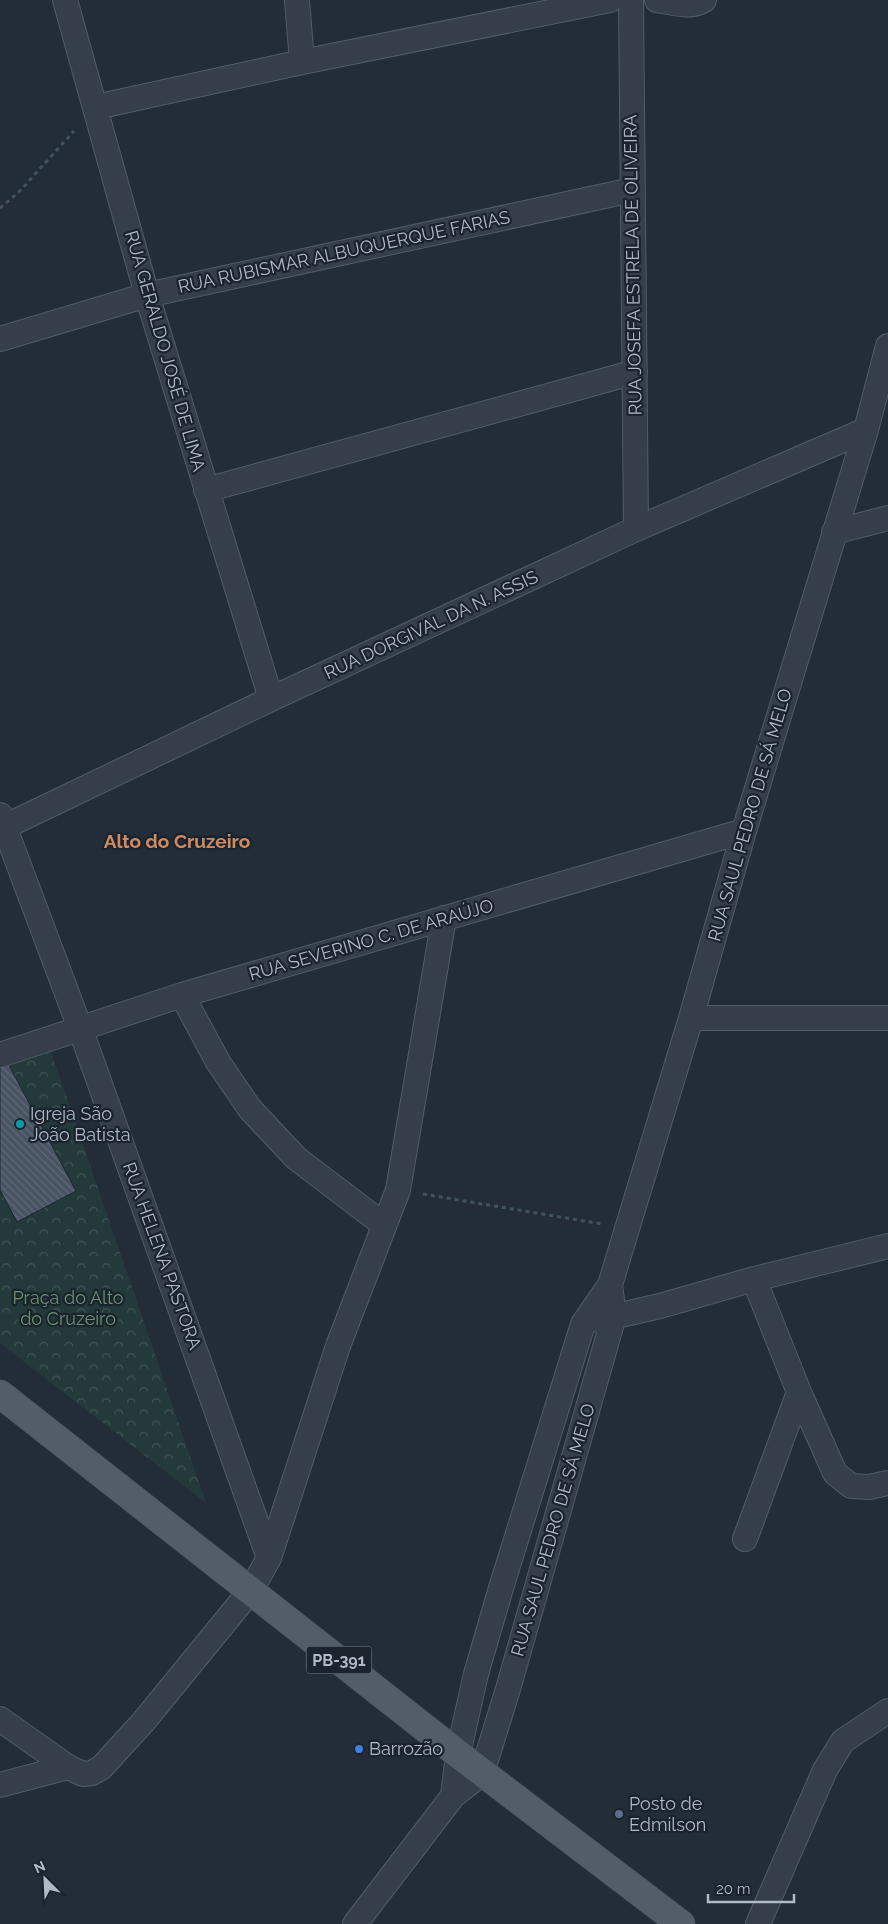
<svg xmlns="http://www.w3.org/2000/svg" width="888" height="1924" font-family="Raleway,sans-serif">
	<defs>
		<pattern id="park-crowns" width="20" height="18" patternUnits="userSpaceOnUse" patternTransform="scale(1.25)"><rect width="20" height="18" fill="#243a3a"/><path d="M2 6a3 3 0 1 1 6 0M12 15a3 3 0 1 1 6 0" fill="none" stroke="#415455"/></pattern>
		<pattern id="building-back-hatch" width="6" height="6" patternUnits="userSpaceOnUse" patternTransform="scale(1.25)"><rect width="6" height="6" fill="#485462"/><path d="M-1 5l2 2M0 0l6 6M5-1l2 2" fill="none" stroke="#606a77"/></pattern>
	</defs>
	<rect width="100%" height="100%" fill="#222d38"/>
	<!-- park -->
	<path fill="url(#park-crowns)" d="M47,1040l159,463 -206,-160v-286z"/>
	<!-- building -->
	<path fill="url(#building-back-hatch)" stroke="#1c252f" d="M4,1056l72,135 -59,31 -17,-32v-132z"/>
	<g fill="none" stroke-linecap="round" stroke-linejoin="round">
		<defs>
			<path id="street" d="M65,0l82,295 124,404
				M297,0l5,62
				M631,0l5,529
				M657,0c15,2 33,9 47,0
				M96,107l206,-45 308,-62
				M0,339l147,-44 485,-105
				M206,490l429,-118
				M834,532l54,-14
				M0,815l80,213 189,530
				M0,829l271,-130 365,-170 230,-99
				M182,995l36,67 32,47 46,49 88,67
				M691,1018h197
				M0,1055l182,-60 562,-164
				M754,1279l45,113 36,81 16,13 18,1 19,-4
				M599,1320l61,-14 94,-27 134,-33
				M745,1539l54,-147
				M0,1719l68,48 15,7 9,-1 10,-6 42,-46 107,-131 18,-32 69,-212 60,-156 46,-272
				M0,1785l68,-18
				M453,1796l5,-42 18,-80 25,-86 82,-264 27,-39 81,-267 53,-187 122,-401 22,-84
				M355,1924l98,-128 29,-23 26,-84 106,-373 -4,-31
				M758,1924l67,-154 18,-29 45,-30"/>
			<path id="primary" d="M0,1394l458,360 223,170"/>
		</defs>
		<!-- street casing -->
		<use href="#street" stroke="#535c66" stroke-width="26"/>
		<!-- primary casing -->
		<use href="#primary" stroke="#414a55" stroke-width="29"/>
		<!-- path -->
		<path stroke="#415557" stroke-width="3" stroke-dasharray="4 4" stroke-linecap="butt" d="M0,208l18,-15 56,-62
			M423,1194l179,30"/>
		<!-- street -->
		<use href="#street" stroke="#353e49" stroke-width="24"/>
		<!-- primary -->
		<use href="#primary" stroke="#535d69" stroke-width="28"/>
	</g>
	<!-- markers -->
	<circle fill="#0f9aa8" stroke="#1b232d" stroke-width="2" cx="20" cy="1124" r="5"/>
	<circle fill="#3f7fe0" stroke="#1b232d" stroke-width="2" cx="359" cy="1749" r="5"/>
	<circle fill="#5c6f8a" stroke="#1b232d" stroke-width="2" cx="619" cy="1814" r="5"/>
	<g text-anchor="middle" stroke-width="4.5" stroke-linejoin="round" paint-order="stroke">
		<!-- shield labels -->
		<rect fill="#1b232d" stroke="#838c97" stroke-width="1" x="306.5" y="1646.5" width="65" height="27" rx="4"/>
		<g font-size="16" font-weight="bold" fill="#b0b9c5">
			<text x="339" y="1666">PB-391</text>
		</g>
		<!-- street labels -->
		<g font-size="18" fill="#b0b9c5" stroke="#1b232d">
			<text transform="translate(344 252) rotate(-12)" y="6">RUA RUBISMAR ALBUQUERQUE FARIAS</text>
			<text transform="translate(633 265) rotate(-91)" y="6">RUA JOSEFA ESTRELA DE OLIVEIRA</text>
			<text transform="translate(165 351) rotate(74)" y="6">RUA GERALDO JOSÉ DE LIMA</text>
			<text transform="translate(431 625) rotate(-25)" y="6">RUA DORGIVAL DA N. ASSIS</text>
			<text transform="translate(750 815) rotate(-74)" y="6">RUA SAUL PEDRO DE SÁ MELO</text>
			<text transform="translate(371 940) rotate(-16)" y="6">RUA SEVERINO C. DE ARAÚJO</text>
			<text transform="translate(162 1256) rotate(70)" y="6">RUA HELENA PASTORA</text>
			<text transform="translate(553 1530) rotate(-74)" y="6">RUA SAUL PEDRO DE SÁ MELO</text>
		</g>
		<!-- poi labels -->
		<g font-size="18" fill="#b0b9c5" stroke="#1b232d" text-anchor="start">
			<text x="30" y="1120">Igreja São<tspan x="30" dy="21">João Batista</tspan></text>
			<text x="369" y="1755">Barrozão</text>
			<text x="629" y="1810">Posto de<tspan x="629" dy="21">Edmilson</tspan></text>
		</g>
		<!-- park labels -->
		<g font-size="18" fill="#68956f" stroke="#1b232d">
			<text x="68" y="1304">Praça do Alto<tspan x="68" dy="21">do Cruzeiro</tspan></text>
		</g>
		<!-- neighbourhood labels -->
		<g font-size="19" font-weight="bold" fill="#d08a60" stroke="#1b232d">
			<text x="177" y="848">Alto do Cruzeiro</text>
		</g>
	</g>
	<!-- north arrow -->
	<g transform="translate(45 1879) rotate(336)" stroke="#1b232d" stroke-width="4" paint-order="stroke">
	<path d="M0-4L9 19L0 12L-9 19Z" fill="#b0b9c5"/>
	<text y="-8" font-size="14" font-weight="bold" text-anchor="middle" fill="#b0b9c5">N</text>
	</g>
	<!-- scale -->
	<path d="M708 1894v8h86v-8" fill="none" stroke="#b0b9c5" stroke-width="2.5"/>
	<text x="716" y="1894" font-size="15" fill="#b0b9c5" stroke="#1b232d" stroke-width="4" paint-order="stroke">20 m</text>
</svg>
